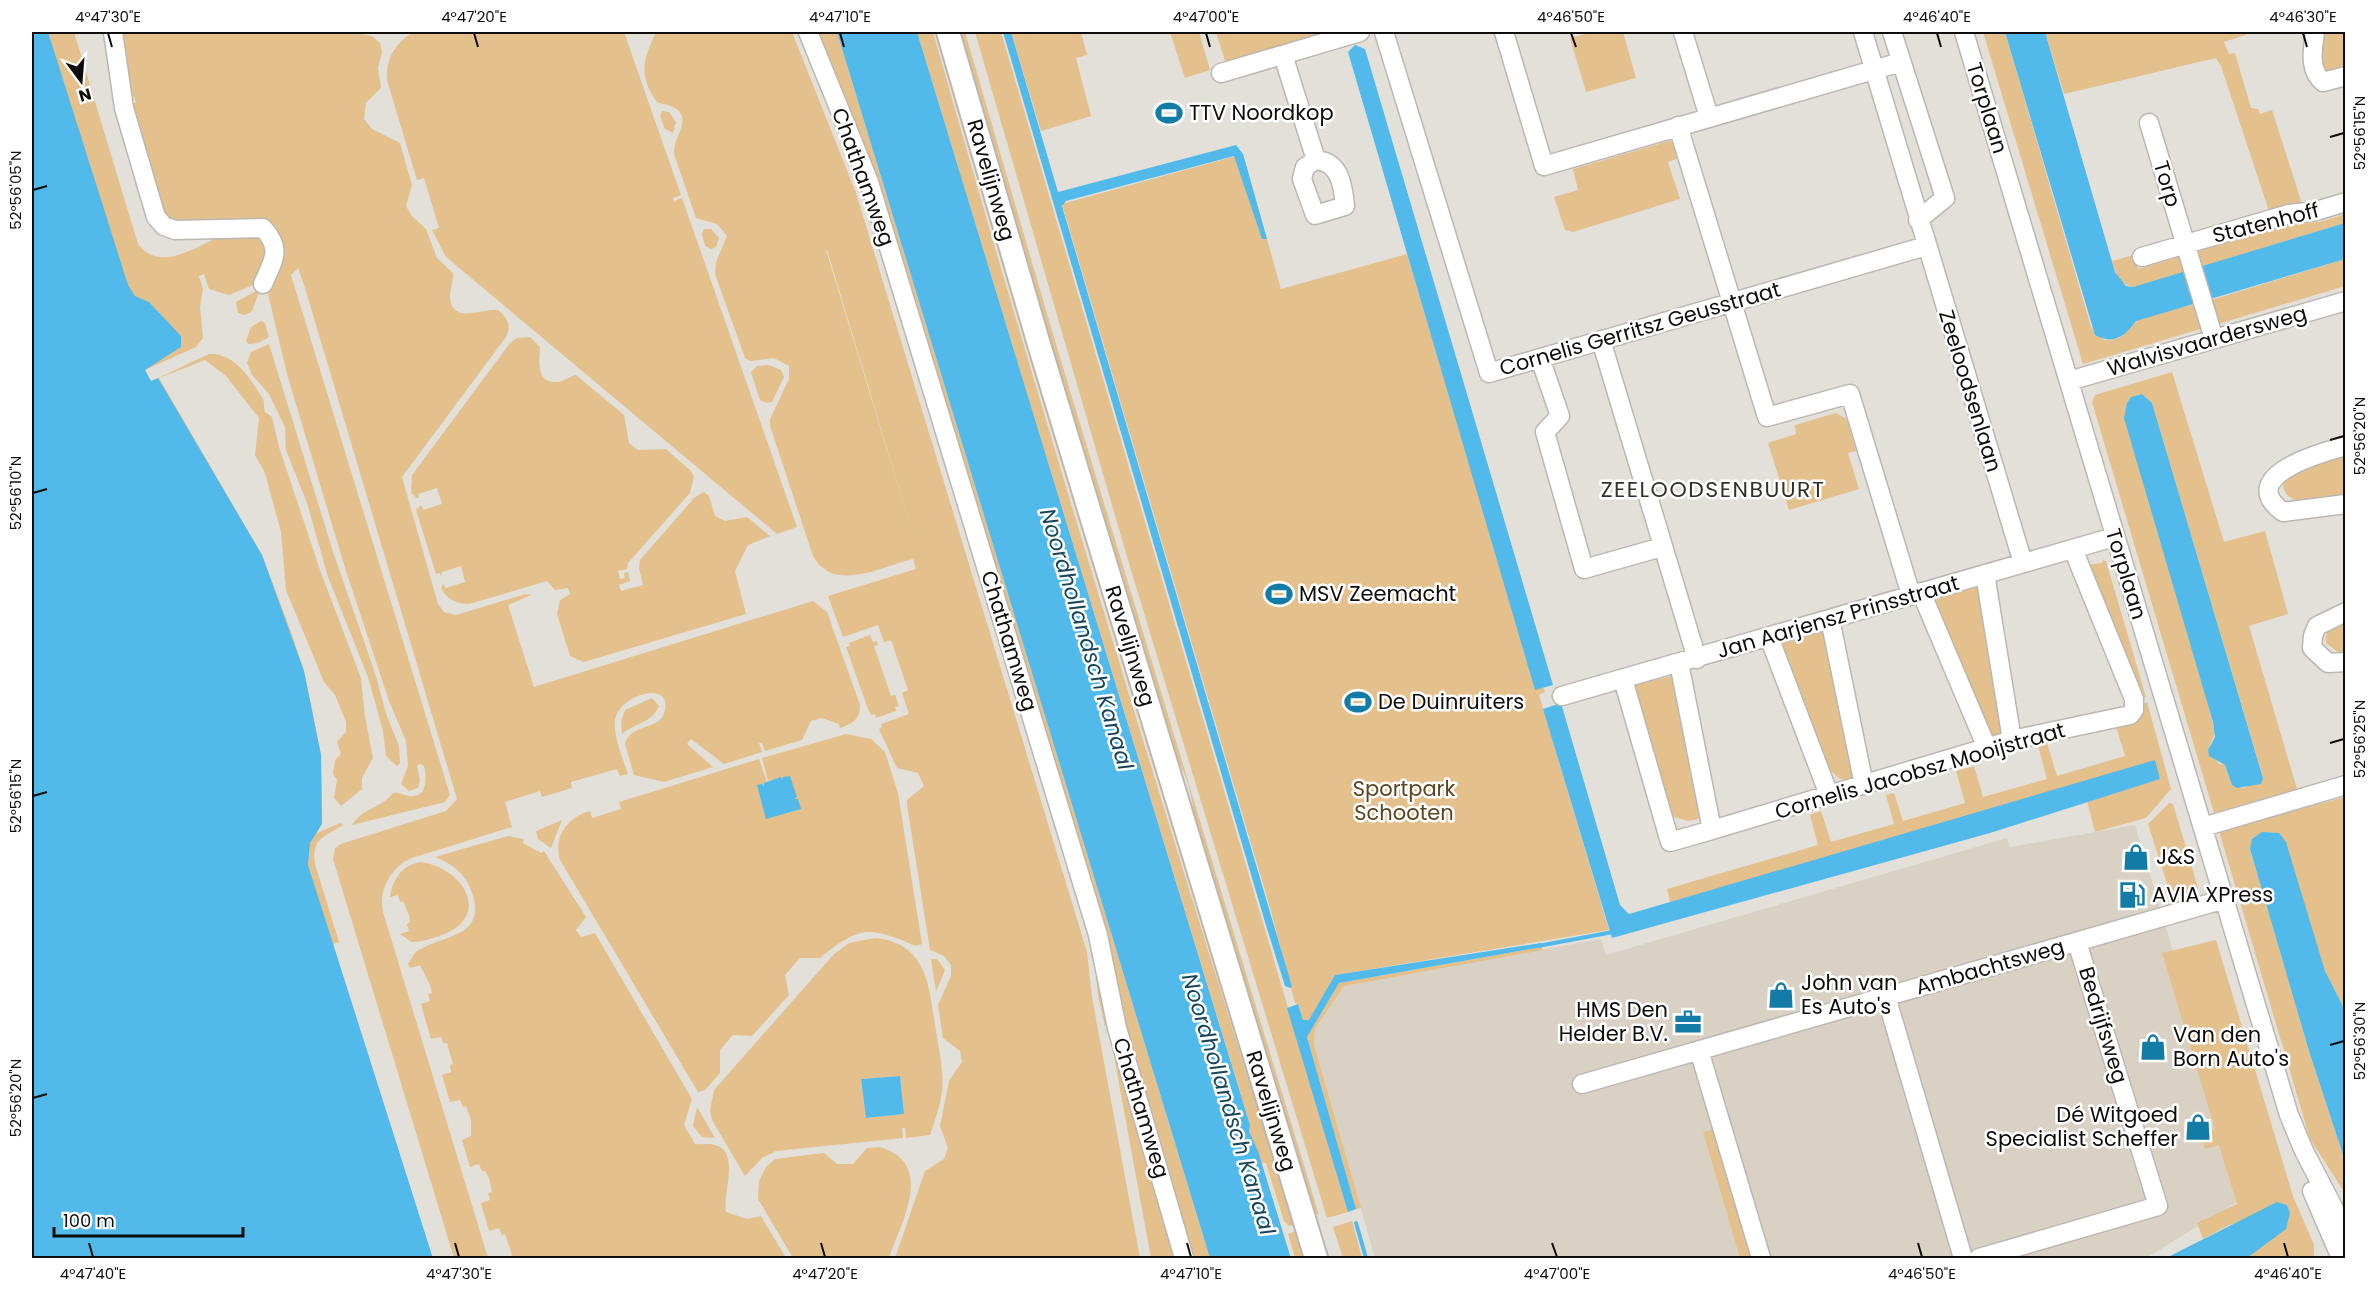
<svg xmlns="http://www.w3.org/2000/svg" width="2377" height="1290" font-family="Poppins,sans-serif">
	<rect width="100%" height="100%" fill="#e3dfd9"/>
	<!-- built -->
	<path fill="#dad1c5" d="M2135,825l112,371 -101,62h-771l-61,-214 1,-15 29,-44 257,-46 5,16 401,-117 3,9z"/>
	<!-- green -->
	<path fill="#e3c08c" fill-rule="evenodd" d="M32,32h42l64,212c30,39 81,-21 111,-13 7,2 15,7 21,11l-12,41 -29,12 -20,-6 -5,-15 -5,2 4,13 -3,18 3,31 -7,9 -51,23 -113,-178z
		M117,32h232l23,4 8,7 2,9 -4,16 3,20 -15,15 -2,16 8,10 28,14 12,42 -6,21 5,9 15,14 11,29 16,15c1,8 -4,17 -3,25 3,27 32,10 48,12 9,7 14,16 8,27l-104,140 36,127 6,8 12,3 70,-21 5,1 -23,10 26,82 279,-86 14,11 33,93c1,14 -8,19 -20,23l-1,-4 -17,-6 -11,3 -9,19 -37,11 -3,-8h-3l3,9 -38,12 -33,-25 -4,5 26,23 -49,15 -30,-7 -9,-31c5,-21 36,-13 40,-34 6,-31 -46,-15 -50,10 -2,17 8,38 13,54l-8,2 -3,-7 -46,13 1,6 -30,9 -2,-6 -35,11 7,25 -100,31c-21,9 -34,32 -29,54l105,346h-34l-121,-399 2,-11 6,-4 105,-33 11,-12 -152,-511 -7,-20 -7,7 159,520 -5,7 -93,23c11,-17 31,-18 41,-32 7,-1 9,2 15,3 20,3 19,-18 16,-30l-4,-2 -3,2 3,14 -2,8 -9,3 -8,-7 7,-18 -2,-25 -17,-40 -43,-130 -59,-197 -19,-80 6,-27 -19,-44 7,-5 -82,8 -17,-8 -36,-111 9,-5 -12,-25z
		M414,32h210l57,163 -8,3 1,3 8,-3 115,329 -20,7 -331,-277 -14,-27 7,-2 -15,-50 -7,2 -30,-100c-1,-21 8,-38 27,-48z
		M656,32h136l64,161 231,759 5,45 48,261h-245l30,-87 19,-12 4,-11 -8,-22 9,-45 13,-19 -2,-11 -17,-13 -5,-33 13,-29v-11l-7,-9 -14,-6 -23,-145v-5l17,-14 -6,-13 -21,-5 -18,-39 3,-2 -1,-3 28,-10 -7,-21 6,-3 -17,-50 -7,2 -6,-17 -35,12 -15,-41 88,-27 -3,-10c-31,7 -79,35 -100,-3l-43,-130v-7l19,-40v-13l-15,-8 -24,3 -5,-3 -30,-84 1,-12 11,-26 -10,-12 -21,-6 -22,-64c-2,-17 22,-37 -3,-48 -5,-2 -10,-2 -14,-4 -20,-27 -13,-44 -1,-70zM827,250l91,301 -92,-301z
		M798,32h3l49,114 247,805 11,68 -3,8 -7,-32 -4,-43 -222,-725 -13,-43z
		M815,32h22l373,1226h-20z
		M917,32h16c99,350 206,698 315,1046l4,-1 44,148 -7,1 -5,-5 -18,-58h-4l-13,-32 1,-7z
		M958,32h7l85,292 269,891 -8,-5 -117,-384c0,-27 -6,-53 -23,-74z
		M975,32h26l347,1180 -21,6 -202,-668z
		M1011,32h70l6,23 -11,3 15,58 -50,15z
		M1170,32h29l11,38 -25,8z
		M1216,32h115l-106,29z
		M1593,32h30l13,46 -50,14 -16,-54z
		M1983,32h22l86,295 13,13c23,0 17,-7 32,-18 8,-7 48,-15 61,-18l7,24 -121,36z
		M2045,32h209l-30,10 5,12 6,-1 16,55 7,1 2,5 12,-4 31,97 -33,7 -49,-148 -5,-8 -152,36z
		M2321,32h24v35l-20,6 -7,-12z
		M662,111l7,1 7,10 -3,11 -8,-4 -5,-13z
		M1676,139l6,18 -14,5 12,37 -107,33 -8,-2 -11,-33 24,-7 -5,-21z
		M1243,154l38,135 126,-35 130,435 6,-2 2,5 -6,3 70,235 -274,45 -24,43 -5,4 -3,-1 -5,-17 -3,-1 -24,-92 -209,-707z
		M2345,214v9l-144,44 -4,-15 93,-29 30,-1z
		M704,229h7l8,9 -3,9 -5,2 -6,-3 -3,-12z
		M2134,255l4,14 45,-13 4,15 -54,16c-14,-3 -17,-13 -21,-26z
		M2345,259v27l-127,38 -7,-24z
		M256,291l3,1 -7,19 -7,4 -7,-2 -2,-11z
		M261,321l4,2 4,14 -11,6 -9,1 -3,-3 5,-14z
		M530,337l10,10c-1,15 -4,37 18,35 7,-1 12,-6 18,-7l48,40 5,28 9,7 28,-1 25,22 3,6 -4,16 -62,70 -1,6 -9,2 2,8 5,-1 -1,-5 4,-1 2,9 -11,4 2,6 22,-6 -4,-17 1,-8 54,-62 10,-6 5,4 6,20 10,5 22,-4 23,19 -22,9 -13,26 11,43 -162,48 -14,-6 -13,-42 3,-14 10,-6 -2,-6 -13,2 -8,-9 -78,23c-13,0 -22,-5 -28,-16l2,-4 3,4 19,-6 -4,-16 -19,6 -1,5 -1,-4 -4,1 -20,-64 5,-5 2,5 19,-6 -5,-16 -19,6 1,4h-5l2,-1 -5,-4 1,-18 98,-132 7,-5z
		M269,344l64,208 43,124 10,38 13,32 1,17 -3,3 -11,-10 -3,-25 -15,-54 -40,-100 -21,-74 -21,-53 -1,-23 -16,-33 -17,-19 -5,-12 4,-11z
		M209,354c25,-2 42,25 54,45 2,4 0,8 2,13l7,5 7,30 42,126 40,105 4,39 8,41 -11,20v11l-21,17 -7,-8 3,-18 -4,-6 2,-14 6,-6 -4,-12 9,-10v-10l-11,-27 -11,-13 -38,-92 -5,-58 -16,-59 -10,-18 4,-37 -33,-42 -21,-16 -46,18 103,177 29,77 13,39 17,84 1,60 -5,18 24,-10 2,2c-16,11 -32,12 -28,39l24,78 -7,3 -24,-80 2,-22 -152,-465z
		M769,365l12,5 3,7 -12,25 -6,1 -6,-3 -9,-28 6,-6z
		M2172,372l52,170 41,-11 23,83 -39,12 48,163 -83,24 -122,-411 3,-7zM2142,394l10,9 111,374 -19,11 -12,-3 -7,-20 -6,-1 -11,-14 7,-17 -79,-338z
		M1836,413l11,6 9,32 -8,2 11,36 -70,21 -21,-67 28,-9 -1,-9z
		M2345,456v41c-21,3 -65,16 -62,-19l8,-6z
		M2103,560l3,1 40,136 -8,2 -51,-134 15,-2z
		M1979,586l26,145 -7,8 -9,-3 -55,-136z
		M2345,618v33l-7,1 -12,-9c-2,-14 9,-18 19,-25z
		M1827,630l28,147 -5,3 -10,-1 -11,-10 -48,-125z
		M870,635l3,7 4,-1 1,4 -4,1 17,50 4,-1 4,11 -4,1 1,4 -20,7 -1,-4 -4,1 -3,-6 -22,-62 4,-1 -1,-3z
		M1677,675l25,135 -4,9 -10,2 -14,-4 -2,-4 -38,-128z
		M652,698l7,8c-7,17 -24,17 -37,28l-1,-12 4,-12z
		M2147,702l24,87 -25,29 -51,14 -8,-31 73,-22 -490,124 -3,-14 151,-44 -8,-30 11,-4 10,31 63,-18 -8,-29 8,-2 9,28 62,-18 -9,-32 18,-5 9,31 64,-18 -9,-33 9,-3 10,33 68,-20 -10,-33z
		M846,734l25,5 14,13 13,41 24,151 -6,2c-47,-20 -56,-21 -96,12h-20l-15,17 4,20 -37,41 -19,-1 -13,15v23l-15,17 -7,2 -138,-232c-7,-24 8,-43 30,-49l2,7 29,-9 -2,-7 140,-43 8,23 -4,4 3,32 34,-9 -6,-11 3,-1 -17,-19 -12,3 -6,-23z
		M2345,797v213l-20,-39 -46,-138 -17,-1 -12,17 59,202 36,110v32l-35,-54 -91,-308z
		M2169,803l4,1 25,84 -2,4 -24,7 -24,-75z
		M562,820l-11,28 -13,-9 -2,-8z
		M508,836l16,3 -1,4 18,10 3,-2 42,66 -10,13 5,7 14,-4 97,166 -8,26 11,19c7,1 14,-1 20,1 26,6 7,50 11,67l21,7 14,-3 25,42h-277l3,-3 -7,-21 -3,1 -3,-7 -10,3 -8,-28 9,-3 -2,-7 4,-1 -3,-14 -4,-7h-3l-3,-7 -9,3 -8,-27 9,-4v-16l-5,-14 -3,1 -3,-7 -10,2 -8,-27 9,-3 -1,-7 3,-1 -6,-21h-4l-2,-6 -10,2 -10,-35 9,-3 -2,-7 4,-1 -2,-8 -10,-20 -10,3 -2,-4c4,-5 5,-11 11,-14 26,-16 70,-13 52,-60 -6,-17 -20,-27 -36,-33z
		M420,862c44,5 74,56 19,74 -9,3 -18,6 -27,6l-12,-8 9,-3 -2,-7 3,-2 -1,-7 -6,-14 -3,1 -2,-7 -8,2c2,-17 12,-32 30,-35z
		M875,938c54,5 54,51 61,93 3,20 8,40 6,60 -2,15 -7,29 -12,44l-24,3 -1,-10h-3l1,10 -127,13 -14,7 -17,18 -33,-56 -2,-9 4,-21 120,-136 15,-11zM900,1076l4,38 -38,4 -5,-39z
		M2216,940l77,256 21,49v13h-67l17,-14 26,-31 -3,-8 -58,20 -26,14 -6,-16 40,-19 -18,-59 -14,4 -4,-16 14,-4 -53,-176z
		M1542,947l1,3 -199,36 -29,43 -1,15 47,164 -5,1 -49,-172 32,-54z
		M931,959h6l8,11 -9,22z
		M1111,1040l67,218h-27z
		M697,1107l18,31 -13,-1 -9,-11z
		M1715,1129l39,129h-14l-37,-126z
		M880,1147c56,17 21,75 9,111h-96l-35,-59 1,-18 7,-14 9,-8 49,-6 13,11h16l14,-16z
		M1352,1221l10,37h-19l-10,-31z
		M1299,1230l5,28h-9l-7,-24z"/>
	<!-- water -->
	<path fill="#52baeb" d="M32,32h16l80,253 7,11 14,6 32,34v11l-36,23 6,11 7,-3 104,177 42,116 17,84 1,69 -12,19 -2,22 125,393h-401z
		M837,32h80l333,1093 -1,6 9,20 33,107h-81z
		M1003,32h8l47,160 178,-47 7,9 24,85h-5l-28,-83 -168,45 -4,5 228,774 2,7 -2,1 -5,-2 -20,-64z
		M2005,32h40l70,240 11,14 7,1 212,-64v36l-209,62c-12,16 -22,24 -41,14z
		M1355,45l10,4 188,636 -18,5 -187,-638z
		M2142,394l10,9 111,375 -2,6 -24,4 -5,-3 -7,-20 -16,-9 -1,-6 7,-13 -2,-15 -89,-304 3,-15 4,-6z
		M1561,703l59,202 9,9 526,-154 5,19 -170,54 -378,105 -69,-229z
		M790,776l7,21 -3,2h4l3,10 -35,10 -9,-34 5,-1 2,2v-3l17,-6 1,3 1,-3z
		M2262,832l17,1 7,9 39,129 20,39v151l-36,-110 -59,-202 2,-10z
		M1541,943l1,4 -203,36 -32,54 49,172 -8,3 -61,-204 11,-4 5,16h6l26,-45z
		M900,1076l4,38 -38,4 -5,-39z
		M2277,1202l10,3 3,8 -4,16 -39,29h-81z"/>
	<!-- pier -->
	<path fill="#e3dfd9" d="M337,943l87,275 12,40h-3l-99,-314z
		M1262,1163h3l29,95h-3z"/>
	<g fill="none" stroke-linecap="round" stroke-linejoin="round">
		<!-- stream -->
		<path stroke="#52baeb" stroke-width="4" d="M1538,946l75,-14
			M1356,1223l10,35"/>
		<defs>
			<path id="minor" d="M113,32l11,76 32,109 8,9 11,4 88,-2c20,22 10,32 0,56
				M808,32l61,150 229,753 19,93 67,230
				M1384,32l105,341 437,-127
				M1504,32l40,134 357,-104
				M1683,32l26,85
				M1863,32l160,531
				M1892,32l53,166 -27,22
				M1964,32l325,1083 15,36 42,81
				M2315,32c-2,17 -7,37 8,50l23,-6
				M1283,55l33,105
				M1221,73l139,-41
				M2149,123l65,216
				M1678,126l89,291 83,-23 61,201
				M1316,160c24,2 27,25 29,46l-30,9 -13,-36 3,-12z
				M2142,257l147,-43 27,-3 30,-9
				M1601,340l96,319
				M1540,358l20,58 -15,16 39,137 78,-22
				M2069,381l277,-80
				M2346,446c-27,7 -111,31 -63,66l63,-8
				M1985,574l27,166
				M1921,592l66,156
				M2346,612l-29,14 -4,10 -1,12 16,15 18,-1
				M1830,619l34,166
				M1769,637l60,158
				M1623,679l47,163 42,-12 -33,-167
				M1562,696l552,-159
				M2203,827l143,-42
				M1712,830l300,-90 118,-25 4,-5v-11l-61,-150
				M1886,996l77,262
				M1699,1050l62,208
				M1582,1084l643,-185
				M2312,1191l29,67
				M1979,1258l179,-52 -81,-264"/>
			<path id="major" d="M948,32l90,309 278,917
				M2343,1258l3,-2"/>
		</defs>
		<!-- minor casing -->
		<use href="#minor" stroke="#bbb7b1" stroke-width="21"/>
		<!-- major casing -->
		<use href="#major" stroke="#bbb7b1" stroke-width="26"/>
		<!-- minor -->
		<use href="#minor" stroke="#fff" stroke-width="18"/>
		<!-- major -->
		<use href="#major" stroke="#fff" stroke-width="22"/>
	</g>
	<!-- ticks -->
	<path fill="none" stroke="#0f0d0b" stroke-width="2" d="M108,33l4,14M474,33l4,14M840,33l4,14M1206,33l4,14M1571,33l5,14M1937,33l4,14M2303,33l4,14M2330,137l14,-4M33,190l14,-4M2330,440l14,-4M33,493l14,-4M2330,743l14,-4M33,796l14,-4M2330,1045l14,-4M33,1098l14,-4M89,1243l4,14M455,1243l4,14M821,1243l4,14M1187,1243l4,14M1552,1243l5,14M1918,1243l4,14M2284,1243l4,14"/>
	<!-- icons -->
	<defs>
		<symbol id="stadium-bare" viewBox="-9 -9 18 18"><path d="M0-5a6.5 5 0 1 0 0 10a6.5 5 0 1 0 0-10ZM-3.5-1.8h7v3.6h-7Z" fill="#137ca6" stroke="#fff" stroke-width="2.5" paint-order="stroke"/></symbol>
		<symbol id="shop-bare" viewBox="-9 -9 18 18"><path d="M-5-2.5h2.3a2.7 3.5 0 0 1 5.4 0H5L5.5 6h-11ZM-1.5-2.5h3a1.5 2.3 0 0 0-3 0Z" fill="#137ca6" stroke="#fff" stroke-width="2.5" paint-order="stroke"/></symbol>
		<symbol id="fuel-bare" viewBox="-9 -9 18 18"><path d="M-5.5-6h7V0h2V4h1.3V-2.5L3-4.5l.8-.8L6-3V5H2.5V1h-1V6h-7ZM-4.2-4.7v3.2H.2V-4.7Z" fill="#137ca6" stroke="#fff" stroke-width="2.5" paint-order="stroke"/></symbol>
		<symbol id="office-bare" viewBox="-9 -9 18 18"><path d="M-6-3h4V-5.5h4V-3h4V5H-6ZM-1-4.5V-3h2v-1.5ZM-6 0V1H6V0Z" fill="#137ca6" stroke="#fff" stroke-width="2.5" paint-order="stroke"/></symbol>
	</defs>
	<g fill-rule="evenodd">
		<use href="#stadium-bare" x="1150" y="94" width="38" height="38"/>
		<use href="#stadium-bare" x="1260" y="575" width="38" height="38"/>
		<use href="#stadium-bare" x="1339" y="683" width="38" height="38"/>
		<use href="#shop-bare" x="2117" y="838" width="38" height="38"/>
		<use href="#fuel-bare" x="2113" y="876" width="38" height="38"/>
		<use href="#shop-bare" x="1762" y="976" width="38" height="38"/>
		<use href="#office-bare" x="1669" y="1003" width="38" height="38"/>
		<use href="#shop-bare" x="2134" y="1028" width="38" height="38"/>
		<use href="#shop-bare" x="2179" y="1108" width="38" height="38"/>
	</g>
	<g text-anchor="middle" stroke-width="5" stroke-linejoin="round" paint-order="stroke">
		<!-- street labels -->
		<g font-size="21" fill="#0f0d0b" stroke="#fff">
			<text transform="translate(1987 108) rotate(73)" y="7">Torplaan</text>
			<text transform="translate(863 177) rotate(70)" y="7">Chathamweg</text>
			<text transform="translate(991 180) rotate(74)" y="7">Ravelijnweg</text>
			<text transform="translate(2167 184) rotate(73)" y="7">Torp</text>
			<text transform="translate(2266 223) rotate(-14)" y="7">Statenhoff</text>
			<text transform="translate(1640 329) rotate(-16)" y="7">Cornelis Gerritsz Geusstraat</text>
			<text transform="translate(2207 341) rotate(-16)" y="7">Walvisvaardersweg</text>
			<text transform="translate(1970 391) rotate(73)" y="7">Zeeloodsenlaan</text>
			<text transform="translate(2126 574) rotate(73)" y="7">Torplaan</text>
			<text transform="translate(1838 617) rotate(-16)" y="7">Jan Aarjensz Prinsstraat</text>
			<text transform="translate(1009 641) rotate(73)" y="7">Chathamweg</text>
			<text transform="translate(1130 646) rotate(73)" y="7">Ravelijnweg</text>
			<text transform="translate(1920 771) rotate(-16)" y="7">Cornelis Jacobsz Mooijstraat</text>
			<text transform="translate(1990 967) rotate(-16)" y="7">Ambachtsweg</text>
			<text transform="translate(2103 1025) rotate(73)" y="7">Bedrijfsweg</text>
			<text transform="translate(1141 1108) rotate(73)" y="7">Chathamweg</text>
			<text transform="translate(1271 1111) rotate(73)" y="7">Ravelijnweg</text>
		</g>
		<!-- poi labels -->
		<g font-size="21" fill="#0f0d0b" stroke="#fff" text-anchor="start">
			<text x="1189" y="120">TTV Noordkop</text>
			<text x="1299" y="601">MSV Zeemacht</text>
			<text x="1378" y="709">De Duinruiters</text>
			<text x="2156" y="864">J&amp;S</text>
			<text x="2152" y="902">AVIA XPress</text>
			<text x="1801" y="990">John van<tspan x="1801" dy="24">Es Auto's</tspan></text>
			<text x="1668" y="1017" text-anchor="end">HMS Den<tspan x="1668" dy="24">Helder B.V.</tspan></text>
			<text x="2173" y="1042">Van den<tspan x="2173" dy="24">Born Auto's</tspan></text>
			<text x="2178" y="1122" text-anchor="end">Dé Witgoed<tspan x="2178" dy="24">Specialist Scheffer</tspan></text>
		</g>
		<!-- park labels -->
		<g font-size="21" fill="#5c4622" stroke="#fff">
			<text x="1404" y="796">Sportpark<tspan x="1404" dy="24">Schooten</tspan></text>
		</g>
		<!-- neighbourhood labels -->
		<g font-size="22" letter-spacing="1.5" fill="#33302b" stroke="#fff">
			<text x="1713" y="497">ZEELOODSENBUURT</text>
		</g>
		<!-- water labels -->
		<g font-size="22" font-style="italic" fill="#19455a" stroke="#fff">
			<text transform="translate(1087 639) rotate(73)" y="8">Noordhollandsch Kanaal</text>
			<text transform="translate(1229 1104) rotate(73)" y="8">Noordhollandsch Kanaal</text>
		</g>
	</g>
	<!-- border -->
	<rect width="2377" height="1290" fill="none" stroke="#ffffff" stroke-width="66"/>
	<!-- north arrow -->
	<g transform="translate(81 81) rotate(164)" stroke="#ffffff" stroke-width="4.5" paint-order="stroke">
	<path d="M0-4.5L10 22L0 15L-10 22Z" fill="#0f0d0b"/>
	<text y="-9" font-size="16" font-weight="bold" text-anchor="middle" fill="#0f0d0b">N</text>
	</g>
	<!-- scale -->
	<path d="M54 1227v9h189v-9" fill="none" stroke="#0f0d0b" stroke-width="3"/>
	<text x="63" y="1227" font-size="18" fill="#0f0d0b" stroke="#ffffff" stroke-width="4.5" paint-order="stroke">100 m</text>
	<rect x="33" y="33" width="2311" height="1224" fill="none" stroke="#0f0d0b" stroke-width="2"/>
	<g font-size="15" text-anchor="middle" fill="#0f0d0b">
		<text x="108" y="22">4°47'30"E</text>
		<text x="474" y="22">4°47'20"E</text>
		<text x="840" y="22">4°47'10"E</text>
		<text x="1206" y="22">4°47'00"E</text>
		<text x="1571" y="22">4°46'50"E</text>
		<text x="1937" y="22">4°46'40"E</text>
		<text x="2303" y="22">4°46'30"E</text>
		<text transform="translate(2360 133) rotate(-90)" y="5">52°56'15"N</text>
		<text transform="translate(16 190) rotate(-90)" y="5">52°56'05"N</text>
		<text transform="translate(2360 436) rotate(-90)" y="5">52°56'20"N</text>
		<text transform="translate(16 493) rotate(-90)" y="5">52°56'10"N</text>
		<text transform="translate(2360 739) rotate(-90)" y="5">52°56'25"N</text>
		<text transform="translate(16 796) rotate(-90)" y="5">52°56'15"N</text>
		<text transform="translate(2360 1041) rotate(-90)" y="5">52°56'30"N</text>
		<text transform="translate(16 1098) rotate(-90)" y="5">52°56'20"N</text>
		<text x="93" y="1279">4°47'40"E</text>
		<text x="459" y="1279">4°47'30"E</text>
		<text x="825" y="1279">4°47'20"E</text>
		<text x="1191" y="1279">4°47'10"E</text>
		<text x="1557" y="1279">4°47'00"E</text>
		<text x="1922" y="1279">4°46'50"E</text>
		<text x="2288" y="1279">4°46'40"E</text>
	</g>
</svg>
